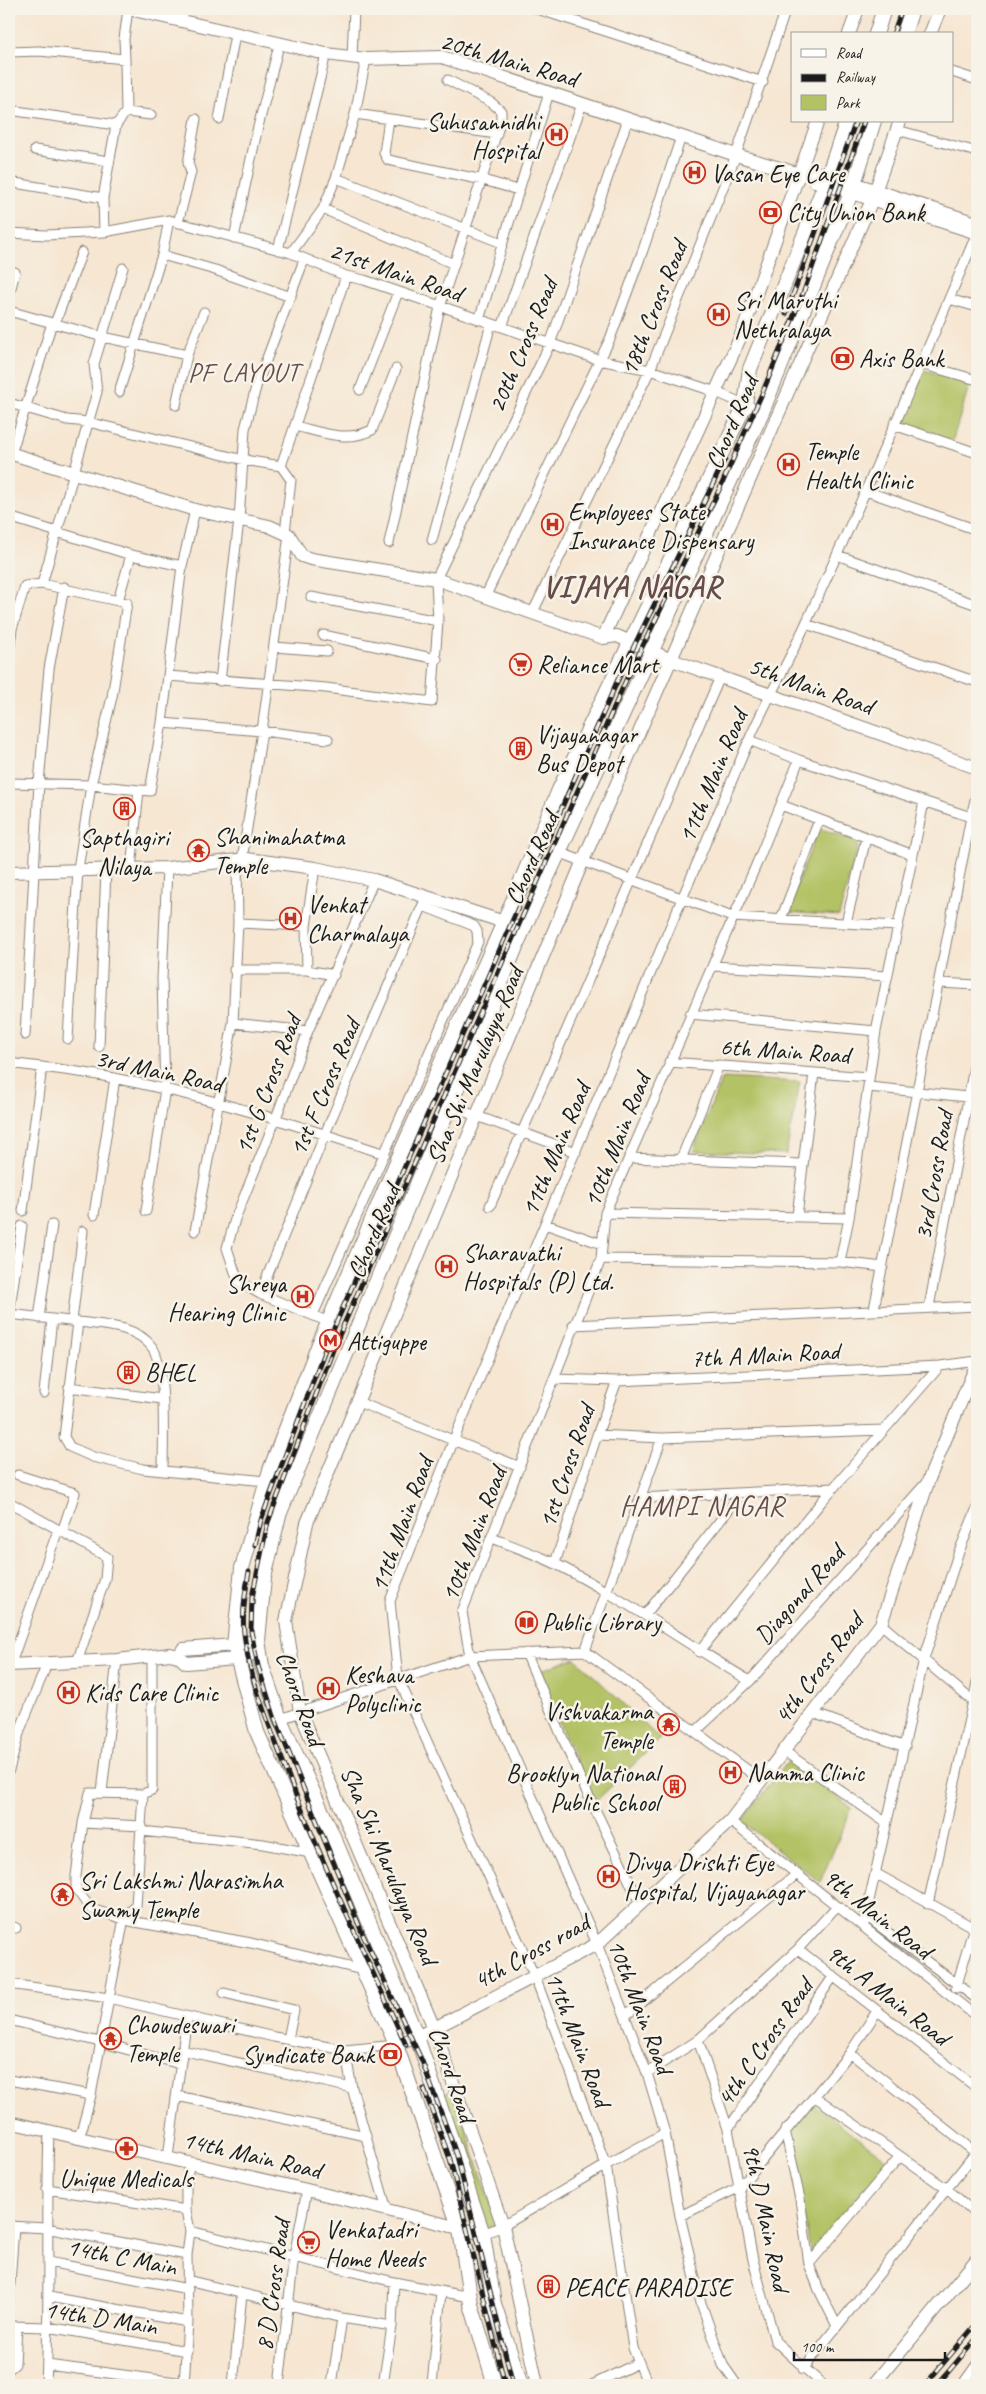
<svg xmlns="http://www.w3.org/2000/svg" width="986" height="2394" font-family="Caveat,sans-serif">
	<rect width="100%" height="100%" fill="#f7f3e8"/>
	<filter id="ink" filterUnits="userSpaceOnUse"><feTurbulence type="fractalNoise" baseFrequency=".02" numOctaves="2"/><feDisplacementMap in="SourceGraphic" scale="10" xChannelSelector="R" yChannelSelector="G"/><feConvolveMatrix kernelMatrix="1 2 1 2 8 2 1 2 1" color-interpolation-filters="sRGB"/></filter>
	<filter id="wash" filterUnits="userSpaceOnUse"><feTurbulence type="fractalNoise" baseFrequency=".0096" numOctaves="4" result="noise"/><feDisplacementMap in="SourceGraphic" scale="20" xChannelSelector="R" yChannelSelector="G"/><feGaussianBlur stdDeviation="1.12" result="paint"/><feColorMatrix in="noise" values="0 0 0 0 0 0 0 0 0 0 0 0 0 0 0 0 0 1.4 0 .05"/><feComposite in="paint" operator="in"/></filter>
	<g filter="url(#wash)">
		<rect width="100%" height="100%" fill="#f6e6d2"/>
		<!-- green -->
		<path fill="#b3c265" stroke="#686f40" d="M925,370l45,14 -18,58 -52,-17z
			M819,828l40,14 -20,74 -53,-4z
			M722,1078l78,4 -14,72 -93,-3z
			M575,1658l85,81 -65,63 -59,-130z
			M790,1759l62,49 -32,74 -79,-61z
			M453,2090l45,134 -13,5 -45,-134z
			M813,2104l76,57 -78,95 -22,-127z"/>
	</g>
	<g filter="url(#ink)">
		<g fill="none" stroke-linecap="round" stroke-linejoin="round">
			<defs>
				<path id="street" d="M537,9l226,73
					M769,9l15,5
					M974,9l3,1
					M181,19l3,-10
					M9,52l30,-1 86,8 1,53
					M352,58l2,-49
					M125,59l-1,-20 4,-30
					M952,72l25,8
					M9,110l107,15
					M355,114l142,20
					M219,119l16,-84
					M389,119l-5,34 4,7 95,20 35,10
					M897,130l80,22
					M35,150l74,11
					M336,178l166,65
					M9,182l94,16 1,34
					M103,198l13,-73 10,-13 25,3
					M323,209l131,55
					M178,223l13,-51 -3,-9 8,-44
					M9,233l37,2 58,-3 65,-12 122,33 55,23 18,4 235,80 51,10 66,22 46,20
					M234,238l23,-107 22,-86
					M278,250l48,-196
					M291,253l32,-44 13,-31 19,-64 11,-55
					M162,255l53,15 76,27
					M9,296l6,-24
					M949,299l28,8
					M9,311l94,26 84,18 -11,50
					M479,320l70,-227
					M55,323l27,-71
					M502,327l80,-223
					M187,355l17,-43
					M921,364l56,16
					M360,390l38,-98
					M119,392l43,-137 7,-35
					M9,403l58,17 21,2 156,38 37,6 10,14 -6,53
					M894,425l83,28
					M295,426c26,6 51,17 77,4l24,-61
					M11,454l41,-131
					M281,466l65,-190
					M866,491l111,39
					M9,517l122,38 51,11
					M432,540l59,-216
					M389,543l51,-236 61,-187v-9l-9,-8 -44,-23
					M837,555l140,50
					M42,584l55,-192 -3,-28 29,-96
					M486,595l124,-256 33,-89 38,-113
					M311,597l127,24
					M118,601l13,-46
					M533,612l117,-242 86,-215 50,-146
					M806,624l171,58
					M323,635l114,24
					M274,647l53,4
					M9,652l3,-23 13,-43 17,-2 85,19 -15,94 -21,88 -13,84 -10,170
					M168,676l158,12 106,14 6,-81 -2,-42 114,-235 78,-225
					M220,681l19,-161 6,-91 11,-42 48,-127
					M162,723l100,8 66,8
					M749,740l50,20 172,57
					M9,783l82,2 59,6 12,-68 20,-157 13,-56
					M781,805l132,50
					M558,852l174,65 166,9
					M242,860l20,-129 27,-196
					M131,869l8,-79
					M781,919l38,-99
					M238,923l68,3 1,44 27,5
					M846,923l20,-85
					M306,926l9,-58
					M713,966l175,10
					M234,970h73
					M939,983l38,2
					M690,1014l186,17
					M233,1023l75,8
					M25,1035l14,-252 10,-114 15,-82
					M99,1047l7,-178
					M669,1062l199,15
					M9,1063c36,5 73,8 109,16 91,18 179,46 267,75
					M869,1087l108,11
					M449,1106l127,46
					M629,1158l173,6
					M681,1159l38,-94
					M490,1206l230,-529
					M23,1211l19,-144
					M146,1211l19,-122 -3,-110 5,-111
					M605,1213l244,5
					M94,1215l21,-137
					M797,1216l17,-143
					M545,1224l57,20
					M195,1231l38,-208 5,-100 -1,-62
					M601,1259l239,3 43,5
					M840,1262l9,-44 27,-187 48,-229
					M260,1294l65,-160 99,-232
					M929,1307l48,-256
					M874,1309l97,-492 5,-21h1
					M9,1314l69,8 -14,115 6,10 23,10 50,12 123,12
					M9,1314l13,-88
					M313,1315l165,-373 -1,-11 -3,-5 -51,-20
					M39,1318l13,-93
					M72,1321l11,-90
					M78,1322c24,3 58,3 74,25 15,20 11,97 11,124
					M329,1322l-69,-28 -22,-13 -11,-33 8,-29 41,-101 32,-87 66,-151
					M573,1325l404,-19
					M554,1379l63,2 323,-15 37,-5
					M69,1387l93,12
					M44,1393l8,-74
					M358,1402l162,65
					M597,1435l65,3 221,-8
					M18,1475l57,18 -13,39
					M640,1498l193,-10
					M9,1502l98,55 -2,22 -28,83
					M492,1538c21,8 43,16 64,26 67,34 129,79 194,117
					M555,1563l42,-128 20,-54
					M645,1615l97,-122
					M881,1624l94,79
					M585,1651l77,-213
					M699,1652l123,-151 118,-135
					M526,1653l53,123 62,129
					M10,1666l48,-136
					M813,1713l92,34
					M280,1719l190,-63 115,-5 176,129
					M695,1732l55,-51 176,-198
					M784,1751l101,71
					M9,1770l11,-40 27,-66
					M102,1792l15,-132
					M143,1794l-53,-1 -7,30 -7,53v13l15,20 39,12 121,22 111,27
					M730,1821l247,196
					M83,1823l59,3
					M141,1831l122,13 48,9
					M875,1873l99,55
					M928,1904l49,-221
					M866,1916l111,83
					M9,1925l7,3
					M863,1927l61,-268 34,-105 19,-46
					M798,1949l179,139
					M9,1984l100,14 165,39 71,13 51,-5
					M956,1988l21,-72
					M224,1993l70,17 -6,29
					M625,2016l172,-142
					M9,2020l91,22 80,22
					M698,2040l30,89 25,131 22,81 48,44
					M181,2050l171,38
					M345,2050l7,38 35,122
					M850,2053l126,100
					M647,2073l51,-33 100,-91 39,-43
					M9,2080l82,15
					M177,2096l189,40
					M814,2096l133,93 30,26
					M728,2129l105,-152
					M785,2130l15,69 9,65 10,26 18,36
					M77,2139l5,-10 9,-34 33,-177 12,-12 7,-112 9,-4v-133
					M168,2157l19,-140
					M47,2189l139,21
					M680,2216l60,-29 110,-134 27,-42
					M9,2226l37,2 141,27
					M190,2231l204,51 76,15
					M483,2234l20,-8 103,-61 59,-32
					M48,2262l140,27
					M809,2264l91,-108
					M187,2280l155,38
					M49,2297l139,25
					M9,2298l5,-72
					M9,2326l39,1 139,24
					M47,2365l137,18
					M9,2369l6,-5 2,-38
					M803,2369l174,-218
					M46,2385c4,-84 0,-168 3,-253
					M184,2385l4,-63 -1,-67 3,-24 -4,-21v-22l3,-25
					M233,2385l9,-91
					M279,2385l15,-129 13,-66
					M332,2385l10,-67 50,8
					M383,2385l9,-59 2,-44
					M432,2385l9,-93
					M592,2385l46,-22
					M648,2385l-15,-37 -27,-183 -71,-188 -137,-299 -8,-77 67,-169 292,-692c18,-41 40,-79 58,-119 59,-129 115,-258 170,-388
					M737,2385l-14,-20 -22,-62 -21,-87 -15,-83 -18,-60 -50,-129 -127,-288 -8,-44 139,-353 4,-46 152,-350 42,-103
					M962,2385l15,-21"/>
				<path id="secondary" d="M129,9l197,45 40,5 76,-2 294,98 64,19 10,2 8,-3 10,2 145,47 4,7
					M849,34l9,-25
					M930,34l10,-25
					M810,176l5,5 156,50 6,-2
					M9,453l186,57 74,16 20,9 13,21 9,3 125,20 167,59 14,-2 52,23 308,109
					M603,638l137,-300 78,-217
					M9,872l158,-4 80,-9 68,9 59,12 130,42 19,8
					M178,1656l5,-7 51,-4 24,-5
					M9,1665l108,-5 53,-6 8,2 8,7 51,-4 22,-7
					M396,2045l21,-8 180,-93 133,-123 151,-197 48,-145 48,-116
					M9,2122l298,68 176,44
					M537,2385l-34,-159 -69,-198 -134,-316 -14,-91 21,-98 275,-660 290,-663 28,-79
					M873,2385l104,-126"/>
				<path id="primary" d="M876,34l8,-25
					M904,34l8,-25
					M495,2385l-24,-81 -11,-75 -65,-187 -138,-310 -23,-87 8,-77 28,-98 49,-126 79,-185 106,-237 55,-132 186,-385 5,-36 75,-185 22,-63
					M521,2385l-27,-81 -11,-70 -66,-197 -80,-192 -57,-126 -18,-53 -4,-26 6,-62 15,-63 244,-585 239,-518 89,-219 23,-72"/>
			</defs>
			<!-- street casing -->
			<use href="#street" stroke="#898177" stroke-width="11"/>
			<!-- secondary casing -->
			<use href="#secondary" stroke="#898177" stroke-width="14"/>
			<!-- primary casing -->
			<use href="#primary" stroke="#898177" stroke-width="16"/>
			<!-- street -->
			<use href="#street" stroke="#fff" stroke-width="9"/>
			<!-- secondary -->
			<use href="#secondary" stroke="#fff" stroke-width="12"/>
			<!-- primary -->
			<use href="#primary" stroke="#fff" stroke-width="14"/>
			<defs>
				<path id="rail" d="M893,34l9,-25
					M786,314l70,-193
					M255,1545l6,-25 66,-176 292,-667 106,-218
					M249,1572c-4,20 -7,41 -5,61 5,46 25,90 41,134 36,94 79,186 121,278
					M424,2089l26,70 55,226
					M513,2385l-56,-229 -35,-95 -59,-126 -89,-219 -16,-50 -7,-35 1,-34 16,-75 66,-175 292,-667 95,-194 43,-97 40,-98 60,-170
					M925,2385l52,-62
					M937,2385l40,-47"/>
			</defs>
			<!-- rail casing -->
			<use href="#rail" stroke="#1c1c1c" stroke-width="5"/>
			<!-- rail -->
			<use href="#rail" stroke="#f7f3e8" stroke-width="3" stroke-dasharray="9" stroke-linecap="butt"/>
		</g>
	</g>
	<!-- icons -->
	<defs>
		<symbol id="hospital-ring" viewBox="-11 -11 22 22"><circle r="9.5" fill="#f7f3e8" stroke="#c8321e" stroke-width="1.5"/><path d="M-5-5h3v3.5h4V-5h3V5h-3V1.5h-4V5h-3Z" fill="#c8321e"/></symbol>
		<symbol id="bank-ring" viewBox="-11 -11 22 22"><circle r="9.5" fill="#f7f3e8" stroke="#c8321e" stroke-width="1.5"/><path d="M-6-4H6V4H-6ZM0-2.3a2.3 2.3 0 1 0 0 4.6a2.3 2.3 0 1 0 0-4.6Z" fill="#c8321e"/></symbol>
		<symbol id="supermarket-ring" viewBox="-11 -11 22 22"><circle r="9.5" fill="#f7f3e8" stroke="#c8321e" stroke-width="1.5"/><path d="M-6-5.5h2.5l.6 2H6L4.5 2H-2.5L-4.4-4H-6ZM-1.5 3.2a1.3 1.3 0 1 0 .1 0ZM3 3.2a1.3 1.3 0 1 0 .1 0Z" fill="#c8321e"/></symbol>
		<symbol id="building-ring" viewBox="-11 -11 22 22"><circle r="9.5" fill="#f7f3e8" stroke="#c8321e" stroke-width="1.5"/><path d="M-4-6H4V6H1V3H-1V6H-4ZM-2.5-4.3h1.7v1.8h-1.7ZM.8-4.3h1.7v1.8H.8ZM-2.5-1h1.7V.8h-1.7ZM.8-1h1.7V.8H.8Z" fill="#c8321e"/></symbol>
		<symbol id="temple-ring" viewBox="-11 -11 22 22"><circle r="9.5" fill="#f7f3e8" stroke="#c8321e" stroke-width="1.5"/><path d="M0-6L5-2H3V0L6.5 2.5H4V6H1.5V3h-3V6H-4V2.5H-6.5L-3 0V-2H-5Z" fill="#c8321e"/></symbol>
		<symbol id="metro-ring" viewBox="-11 -11 22 22"><circle r="9.5" fill="#f7f3e8" stroke="#c8321e" stroke-width="1.5"/><path d="M-5.5 5V-5H-3L0 0L3-5H5.5V5H3V-.5L0 4L-3-.5V5Z" fill="#c8321e"/></symbol>
		<symbol id="library-ring" viewBox="-11 -11 22 22"><circle r="9.5" fill="#f7f3e8" stroke="#c8321e" stroke-width="1.5"/><path d="M-6-4Q-3-5.5-.7-3.5V5Q-3 3-6 4ZM6-4Q3-5.5 .7-3.5V5Q3 3 6 4Z" fill="#c8321e"/></symbol>
		<symbol id="pharmacy-ring" viewBox="-11 -11 22 22"><circle r="9.5" fill="#f7f3e8" stroke="#c8321e" stroke-width="1.5"/><path d="M-2-6h4v4h4v4h-4v4h-4v-4h-4v-4h4Z" fill="#c8321e"/></symbol>
	</defs>
	<g fill-rule="evenodd">
		<use href="#hospital-ring" x="544" y="122" width="25" height="25"/>
		<use href="#hospital-ring" x="682" y="160" width="25" height="25"/>
		<use href="#bank-ring" x="758" y="200" width="25" height="25"/>
		<use href="#hospital-ring" x="706" y="302" width="25" height="25"/>
		<use href="#bank-ring" x="830" y="346" width="25" height="25"/>
		<use href="#hospital-ring" x="776" y="452" width="25" height="25"/>
		<use href="#hospital-ring" x="540" y="512" width="25" height="25"/>
		<use href="#supermarket-ring" x="508" y="652" width="25" height="25"/>
		<use href="#building-ring" x="508" y="736" width="25" height="25"/>
		<use href="#building-ring" x="112" y="796" width="25" height="25"/>
		<use href="#temple-ring" x="186" y="838" width="25" height="25"/>
		<use href="#hospital-ring" x="278" y="906" width="25" height="25"/>
		<use href="#hospital-ring" x="434" y="1254" width="25" height="25"/>
		<use href="#hospital-ring" x="290" y="1284" width="25" height="25"/>
		<use href="#metro-ring" x="318" y="1328" width="25" height="25"/>
		<use href="#building-ring" x="116" y="1360" width="25" height="25"/>
		<use href="#library-ring" x="514" y="1610" width="25" height="25"/>
		<use href="#hospital-ring" x="316" y="1676" width="25" height="25"/>
		<use href="#hospital-ring" x="56" y="1680" width="25" height="25"/>
		<use href="#temple-ring" x="656" y="1712" width="25" height="25"/>
		<use href="#hospital-ring" x="718" y="1760" width="25" height="25"/>
		<use href="#building-ring" x="662" y="1774" width="25" height="25"/>
		<use href="#hospital-ring" x="596" y="1864" width="25" height="25"/>
		<use href="#temple-ring" x="50" y="1882" width="25" height="25"/>
		<use href="#temple-ring" x="98" y="2026" width="25" height="25"/>
		<use href="#bank-ring" x="378" y="2042" width="25" height="25"/>
		<use href="#pharmacy-ring" x="114" y="2136" width="25" height="25"/>
		<use href="#supermarket-ring" x="296" y="2230" width="25" height="25"/>
		<use href="#building-ring" x="536" y="2274" width="25" height="25"/>
	</g>
	<g text-anchor="middle" stroke-width="5" stroke-linejoin="round" paint-order="stroke">
		<!-- street labels -->
		<g font-size="25" fill="#1c1c1c" stroke="#f7f3e8">
			<text transform="translate(509 59) rotate(16)" y="9">20th Main Road</text>
			<text transform="translate(396 271) rotate(19)" y="9">21st Main Road</text>
			<text transform="translate(653 308) rotate(-68)" y="9">18th Cross Road</text>
			<text transform="translate(522 345) rotate(-67)" y="9">20th Cross Road</text>
			<text transform="translate(731 422) rotate(-67)" y="9">Chord Road</text>
			<text transform="translate(811 685) rotate(19)" y="9">5th Main Road</text>
			<text transform="translate(712 776) rotate(-67)" y="9">11th Main Road</text>
			<text transform="translate(531 858) rotate(-66)" y="9">Chord Road</text>
			<text transform="translate(785 1050) rotate(4)" y="9">6th Main Road</text>
			<text transform="translate(474 1065) rotate(-67)" y="9">Sha Shi Marulayya Road</text>
			<text transform="translate(159 1070) rotate(12)" y="9">3rd Main Road</text>
			<text transform="translate(267 1084) rotate(-69)" y="9">1st G Cross Road</text>
			<text transform="translate(324 1087) rotate(-67)" y="9">1st F Cross Road</text>
			<text transform="translate(616 1140) rotate(-68)" y="9">10th Main Road</text>
			<text transform="translate(555 1149) rotate(-67)" y="9">11th Main Road</text>
			<text transform="translate(933 1175) rotate(-80)" y="9">3rd Cross Road</text>
			<text transform="translate(373 1231) rotate(-67)" y="9">Chord Road</text>
			<text transform="translate(765 1354) rotate(-3)" y="9">7th A Main Road</text>
			<text transform="translate(566 1466) rotate(-71)" y="9">1st Cross Road</text>
			<text transform="translate(401 1524) rotate(-70)" y="9">11th Main Road</text>
			<text transform="translate(473 1534) rotate(-69)" y="9">10th Main Road</text>
			<text transform="translate(799 1594) rotate(-49)" y="9">Diagonal Road</text>
			<text transform="translate(818 1668) rotate(-53)" y="9">4th Cross Road</text>
			<text transform="translate(301 1698) rotate(70)" y="9">Chord Road</text>
			<text transform="translate(390 1865) rotate(67)" y="9">Sha Shi Marulayya Road</text>
			<text transform="translate(878 1913) rotate(38)" y="9">9th Main Road</text>
			<text transform="translate(531 1951) rotate(-29)" y="9">4th Cross road</text>
			<text transform="translate(888 1994) rotate(38)" y="9">9th A Main Road</text>
			<text transform="translate(641 2006) rotate(69)" y="9">10th Main Road</text>
			<text transform="translate(579 2039) rotate(69)" y="9">11th Main Road</text>
			<text transform="translate(764 2042) rotate(-55)" y="9">4th C Cross Road</text>
			<text transform="translate(453 2074) rotate(71)" y="9">Chord Road</text>
			<text transform="translate(252 2154) rotate(13)" y="9">14th Main Road</text>
			<text transform="translate(767 2217) rotate(78)" y="9">9th D Main Road</text>
			<text transform="translate(122 2256) rotate(11)" y="9">14th C Main</text>
			<text transform="translate(272 2285) rotate(-82)" y="9">8 D Cross Road</text>
			<text transform="translate(101 2317) rotate(9)" y="9">14th D Main</text>
		</g>
		<!-- poi labels -->
		<g font-size="25" fill="#1c1c1c" stroke="#f7f3e8" text-anchor="start">
			<text x="540" y="130" text-anchor="end">Suhusannidhi<tspan x="540" dy="29">Hospital</tspan></text>
			<text x="711" y="182">Vasan Eye Care</text>
			<text x="787" y="221">City Union Bank</text>
			<text x="734" y="309">Sri Maruthi<tspan x="734" dy="29">Nethralaya</tspan></text>
			<text x="859" y="367">Axis Bank</text>
			<text x="805" y="460">Temple<tspan x="805" dy="29">Health Clinic</tspan></text>
			<text x="568" y="520">Employees State<tspan x="568" dy="29">Insurance Dispensary</tspan></text>
			<text x="537" y="673">Reliance Mart</text>
			<text x="536" y="743">Vijayanagar<tspan x="536" dy="29">Bus Depot</tspan></text>
			<text x="214" y="845">Shanimahatma<tspan x="214" dy="29">Temple</tspan></text>
			<text x="124" y="846" text-anchor="middle">Sapthagiri<tspan x="124" dy="29">Nilaya</tspan></text>
			<text x="307" y="913">Venkat<tspan x="307" dy="29">Charmalaya</tspan></text>
			<text x="463" y="1261">Sharavathi<tspan x="463" dy="29">Hospitals (P) Ltd.</tspan></text>
			<text x="286" y="1292" text-anchor="end">Shreya<tspan x="286" dy="29">Hearing Clinic</tspan></text>
			<text x="347" y="1350">Attiguppe</text>
			<text x="145" y="1381">BHEL</text>
			<text x="542" y="1631">Public Library</text>
			<text x="345" y="1683">Keshava<tspan x="345" dy="29">Polyclinic</tspan></text>
			<text x="85" y="1701">Kids Care Clinic</text>
			<text x="653" y="1720" text-anchor="end">Vishvakarma<tspan x="653" dy="29">Temple</tspan></text>
			<text x="747" y="1781">Namma Clinic</text>
			<text x="659" y="1782" text-anchor="end">Brooklyn National<tspan x="659" dy="29">Public School</tspan></text>
			<text x="624" y="1871">Divya Drishti Eye<tspan x="624" dy="29">Hospital, Vijayanagar</tspan></text>
			<text x="79" y="1889">Sri Lakshmi Narasimha<tspan x="79" dy="29">Swamy Temple</tspan></text>
			<text x="126" y="2033">Chowdeswari<tspan x="126" dy="29">Temple</tspan></text>
			<text x="374" y="2063" text-anchor="end">Syndicate Bank</text>
			<text x="126" y="2187" text-anchor="middle">Unique Medicals</text>
			<text x="325" y="2238">Venkatadri<tspan x="325" dy="29">Home Needs</tspan></text>
			<text x="565" y="2296">PEACE PARADISE</text>
		</g>
		<!-- neighbourhood labels -->
		<g font-size="26" letter-spacing="1" fill="#664c4a" stroke="#f7f3e8">
			<text x="244" y="381">PF LAYOUT</text>
		</g>
		<!-- quarter labels -->
		<g font-size="28" letter-spacing="1" fill="#664c4a" stroke="#f7f3e8">
			<text x="702" y="1515">HAMPI NAGAR</text>
		</g>
		<!-- district labels -->
		<g font-size="30" font-weight="bold" letter-spacing="1" fill="#664c4a" stroke="#f7f3e8">
			<text x="632" y="597">VIJAYA NAGAR</text>
		</g>
	</g>
	<!-- margin -->
	<rect width="986" height="2394" fill="none" stroke="#f7f3e8" stroke-width="30"/>
	<!-- legend -->
	<rect x="791" y="32" width="162" height="90" fill="#f7f3e8" stroke="#9f9d96"/>
	<rect x="801" y="49" width="25" height="8" fill="#ffffff" stroke="#9f9d96"/>
	<text x="836" y="58" font-size="15" fill="#1c1c1c">Road</text>
	<rect x="801" y="74" width="25" height="8" fill="#1c1c1c" stroke="#9f9d96"/>
	<text x="836" y="82" font-size="15" fill="#1c1c1c">Railway</text>
	<rect x="801" y="95" width="25" height="15" fill="#b3c265" stroke="#9f9d96"/>
	<text x="836" y="108" font-size="15" fill="#1c1c1c">Park</text>
	<!-- scale -->
	<path d="M794 2352v8h151v-8" fill="none" stroke="#1c1c1c" stroke-width="2.5"/>
	<text x="801" y="2352" font-size="15" fill="#1c1c1c" stroke="#f7f3e8" stroke-width="4" paint-order="stroke">100 m</text>
</svg>
